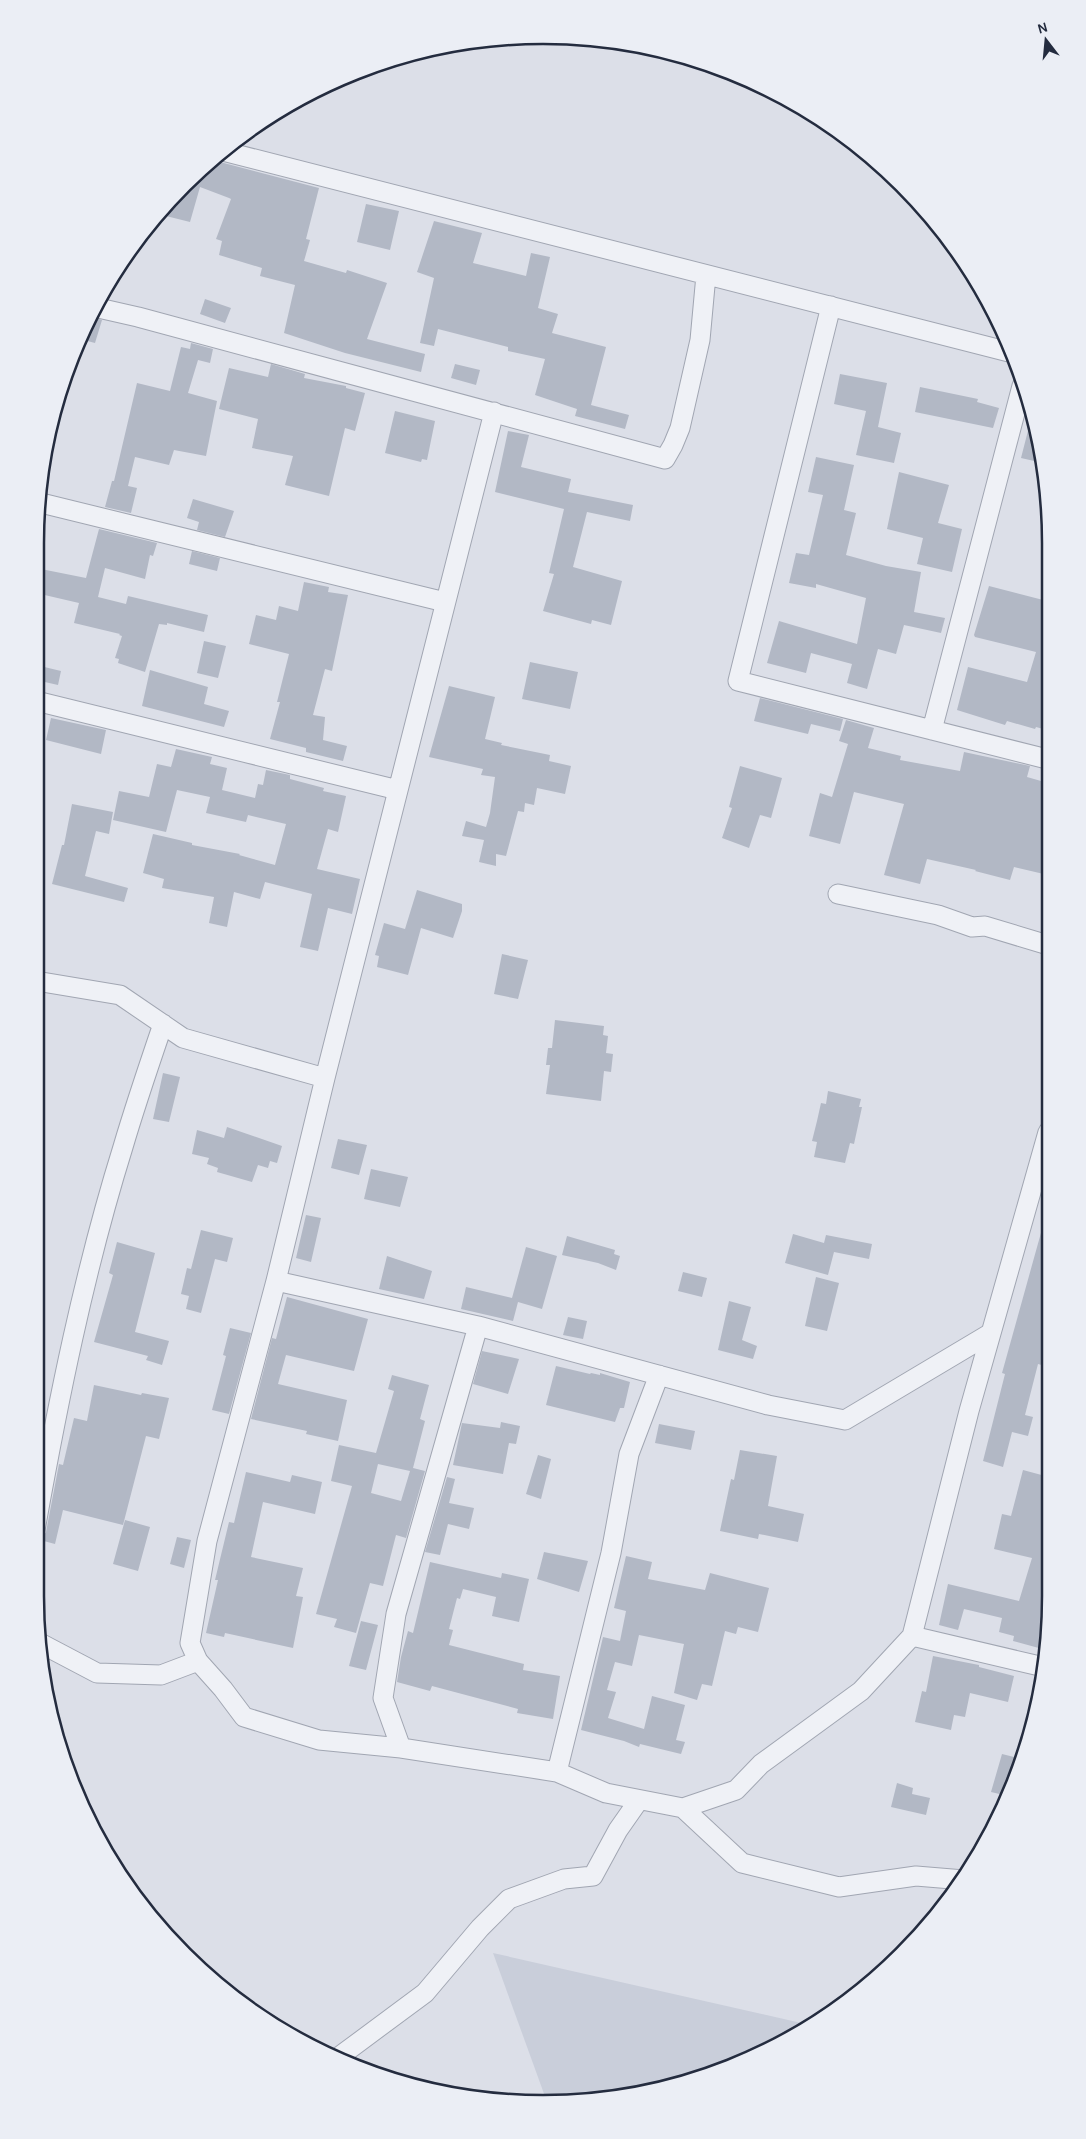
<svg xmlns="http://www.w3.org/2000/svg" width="1086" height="2139" font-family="Karla,sans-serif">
	<rect width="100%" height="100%" fill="#dcdfe8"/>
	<!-- built -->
	<path fill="#c9ceda" d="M493,1953l317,72 -43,27 -92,35 -66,13 -62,2z"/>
	<!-- building -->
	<path fill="#b2b8c5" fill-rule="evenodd" d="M213,157l7,5 99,26 -13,51 4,1 -6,21 42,12 1,-3 40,13 -20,56 58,15 -4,18 -76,-19 -61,-20 11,-48 -35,-9 2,-8 -43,-13 3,-14 -6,-2 15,-40 -2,-1 -29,-11 -10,35 -32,-8z
		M366,204l33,7 -9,39 -33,-8z
		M434,221l48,12 -9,30 53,13 5,-23 19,4 -12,51 20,6 -6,19 54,14 -15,58 38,10 -4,14 -50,-13 2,-7 -42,-14 10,-36 -37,-8v-4l-70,-18 -4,17 -14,-3 14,-65 -17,-6z
		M205,299l26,9 -6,15 -25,-9z
		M89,316l13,4 -7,23 -15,-4z
		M191,343l22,6 -3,14 -12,-3 -10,33 29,8 -11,55 -32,-6 -5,15 -34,-8 -7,29 9,2 -6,25 -26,-6 7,-26h2l23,-98 33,8 11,-44 9,2z
		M271,364l34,10 -1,4 42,8v2l19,5 -10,38 -10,-3 -16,68 -44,-11 8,-29 -41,-8 6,-29 -39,-10 10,-41 39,9z
		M455,364l25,6 -4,15 -25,-7z
		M840,374l47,9 -9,44 23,6 -7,30 -38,-8 10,-44 -32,-7z
		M920,387l58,12 -1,3 22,6 -6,20 -78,-16z
		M395,411l40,10 -8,39 -5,-1 -1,3 -36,-9z
		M1031,419l9,32 3,12 -22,-5z
		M508,431l21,4 -8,32 50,12 -3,13 65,13 -3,16 -43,-9 -14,55 49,14 -11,44 -19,-5 -1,4 -48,-13 11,-37 -5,-1 15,-64 -69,-17z
		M816,457l38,8 -10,45 12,3 -10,42 40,11 35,6 -7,40 31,6 -4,15 -37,-8 -8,29 -18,-5 -11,40 -20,-6 5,-19 -41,-11 -5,20 -39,-10 12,-42 78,23 9,-46 -50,-14v4l-27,-5 7,-30 13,2 14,-60 -15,-3z
		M899,472l50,13 -11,38 24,6 -10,43 -35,-8 6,-26 -36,-9z
		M193,499l41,12 -9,26 -28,-7 2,-8 -12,-4z
		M99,529l58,14 -4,13 -3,-1 -5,24 -40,-11 -7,29 28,7 2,-8 80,19 -4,17 -37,-9v2l-8,-1 -14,48 -27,-9 1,-4 -4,-1 7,-22 -3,-1 1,-1 -46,-11 5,-20 -43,-10v-25l50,10z
		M192,551l28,7 -3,13 -28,-7z
		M304,582l25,5 -1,5 20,3 -16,76 -7,-2 -12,46 12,2 -2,23 24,6 -4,15 -37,-9v-4l-36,-9 10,-37h-3l12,-48 -40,-10 7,-29 20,5 3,-14 19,5z
		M989,586l58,15v129l-11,-3 -1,2 -28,-8 -2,4 -48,-15 11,-43 59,15 9,-30 -61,-15 -1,-2z
		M204,641l22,5 -8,32 -21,-5z
		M530,662l48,10 -8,37 -48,-10z
		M36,665l25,6 -3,14 -22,-5z
		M150,670l58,17 -4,17 25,7 -5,16 -82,-21z
		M449,686l46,11 -10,42 17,4 -1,2 49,10 -1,6 22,5 -6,28 -28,-6 -3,17 -9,-2 -1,9 -6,-1 -12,45 -10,-2v12l-17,-4 5,-22 -22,-4 4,-15 20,6 4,-14 5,-36 -14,-2 2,-6 -54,-12z
		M760,698l83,21 -3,12 -29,-7 -3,10 -54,-13z
		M51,718l55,12 -5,24 -55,-14z
		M846,720l28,8 -6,20 33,8 -1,4 60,11 4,-19 66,14 -3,11 21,6v92l-34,-8 -4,13 -35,-9 1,-1 -49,-11 -7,25 -36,-9 20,-71 -50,-12 -14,52 -31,-8 11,-43 12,4 16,-53 -9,-3z
		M176,749l36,8 -2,7 17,4 -5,22 33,8 3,-14 5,1 3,-15 24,5v4l34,9 -1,3 23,5 -8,36 -10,-3 -11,40 43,10 -8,35 -24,-6 -10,43 -18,-4 12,-53 -47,-12 -5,17 -26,-7 -7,35 -18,-4 5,-26 -52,-9 2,-9 -21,-6 10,-39 39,9v2l48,9 -1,1 36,10 11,-41 -38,-9 -2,7 -40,-9 4,-16 -33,-7 -11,42 -53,-12 6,-29 30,6 8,-33 14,3z
		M740,766l42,12 -11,40 -11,-3 -11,33 -27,-10 10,-30 -3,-1z
		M72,804l41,8 -4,22 -13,-3 -11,45 43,12 -4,14 -72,-18 10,-39h2z
		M417,890l45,14v7l-9,27 -32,-10 -13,47 -31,-8 2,-11 -4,-1 9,-32 21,6z
		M502,954l26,6 -10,39 -24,-5z
		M555,1020l49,6 -1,9 5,1 -2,17 7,1 -2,18 -7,-1 -3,30 -55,-7 4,-29h-4l2,-17h4z
		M163,1073l17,4 -11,45 -16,-3z
		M828,1091l33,8 -2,8h3l-8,37 -4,-1 -5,20 -31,-6 3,-15 -5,-1 5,-20 4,-18 5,1z
		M227,1127l55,19 -5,17 -7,-2 -2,7 -10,-3 -6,17 -35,-10 1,-4 -11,-4 2,-6 -17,-4 5,-24 27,8z
		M338,1139l29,6 -8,30 -28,-7z
		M371,1169l37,8 -8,30 -36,-8z
		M306,1215l15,3 -10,44 -15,-4z
		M1044,1222l5,1v144l-11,-3 -13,51 8,2 -5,19 -16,-4 -9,35 -20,-6 22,-87 -3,-1z
		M201,1230l32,8 -6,24 -12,-3 -14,54 -15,-4 3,-13 -8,-2 6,-26 4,1z
		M793,1234l31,9 2,-8 46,9 -3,15 -35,-7 -6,23 -43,-12z
		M567,1236l48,14 -1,4 6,2 -4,14 -18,-7 -36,-8z
		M117,1242l38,11 -20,79 34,9 -7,24 -16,-5 2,-4 -54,-14 19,-67 -4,-2z
		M526,1247l31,9 -15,53 -24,-7 -5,19 -52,-12 5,-22 46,11z
		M387,1256l45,15 -8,28 -45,-10z
		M683,1272l24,6 -5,19 -24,-6z
		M816,1277l23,6 -12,48 -22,-5z
		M287,1297l81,22 -14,52 -68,-16 -8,29 69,16 -9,41 -32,-7 1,-3 -56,-12 21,-81 4,1z
		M729,1301l22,6 -9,33 15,6 -4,13 -35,-9z
		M568,1317l19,4 -4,18 -20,-4z
		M230,1328l21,5 -22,81 -17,-4 14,-54 -3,-1z
		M482,1351l37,8 -11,35 -35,-10z
		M556,1366l34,8 1,-1 9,2v-2l30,9 -6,26h-4l-5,14 -69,-17z
		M392,1375l37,10 -9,34 5,2 -12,47 12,3 -19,67 -10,-3 -13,51 -13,-3 -14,50 -22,-6 3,-8 -21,-5 36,-128 -21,-5 8,-36 37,8 18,-62 -6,-2zM378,1464l32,7 -9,30 -30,-8z
		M94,1385l47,10 1,-2 27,5 -10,41 -13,-3 -23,89 -60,-15 -8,34 -15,-4 6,-8 13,-68 4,1 11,-47 13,3z
		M501,1422l19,4 -4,18 -7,-1 -6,31 -50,-9 9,-42 38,5z
		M659,1424l36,7 -4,19 -36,-7z
		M740,1450l37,6 -9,50 36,8 -6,28 -39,-8 -1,5 -38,-8 11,-52 3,1z
		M538,1455l13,4 -10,40 -15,-5z
		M1023,1470l26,7 1,23 -6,20 6,2v49l-8,25 4,2 -3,10 7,2v19l-4,21 -33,-9 1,-5 -15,-4 3,-14 -38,-9 -6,21 -19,-5 9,-41 71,17 13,-43 -38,-9 8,-35 9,2z
		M246,1472l44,10 2,-7 30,7 -7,32 -52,-12 -12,55 52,11 -7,28 7,1 -10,51 -68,-15 -1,4 -18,-4 12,-53h-3l14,-58 5,1z
		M447,1477l8,2 -6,24 25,5 -5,21 -21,-5 -8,31 -15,-3z
		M125,1520l25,7 -12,44 -25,-7z
		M177,1537l14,3 -7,28 -14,-4z
		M544,1552l44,9 -9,31 -42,-13z
		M626,1556l26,6 -4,17 57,11 5,-17 59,15 -11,44 -20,-5 -2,7 -11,-3 -13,55 -10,-2 -5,16 -23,-7 10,-49 -45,-9 -7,31 -17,-4 -8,28 9,2 -8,26 36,11 8,-33 33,9 -9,35 9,2 -4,12 -41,-10 -1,3 -15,-6 -43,-11 22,-93 17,4 6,-30 -12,-3z
		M430,1562l71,16 1,-5 27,6 -10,43 -27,-6 4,-19 -33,-8 -3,10 -3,-1 -8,31 4,1 -4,15 75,19 -1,6 37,6 -7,43 -36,-6 1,-4 -86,-23 -2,5 -33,-9 4,-25 7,-26 5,2z
		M361,1621l17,4 -12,45 -17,-4z
		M933,1656l46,9v2l35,9 -6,26 -38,-9 -5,24 -11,-2 -3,15 -36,-8 7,-31 4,1z
		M1002,1754l20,5 -14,37 -17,-4z
		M897,1783l16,5 -1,6 18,4 -4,17 -35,-8z"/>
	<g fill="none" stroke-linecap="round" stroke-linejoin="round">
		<defs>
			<path id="minor" d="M223,151l790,202
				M831,306l-93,375 309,78
				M94,307l44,10 527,142 8,-14 7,-17 20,-88 6,-65
				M494,412l-169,666 -49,203 -69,260 -17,102 8,18 25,28 21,28 75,23 82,8 156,24 49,21 77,15 59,55 97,24 77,-11 48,4
				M37,502l408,100
				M36,701l362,89
				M932,730l90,-344
				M838,894l100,21 34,12 13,-1 63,19
				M36,981l84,14 63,43 142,40
				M276,1281l202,45 290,79 77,15 146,-87
				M35,1530c23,-128 49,-258 88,-383 12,-41 26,-82 40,-123
				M912,1636l132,31
				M40,1643l57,30 64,2 37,-14
				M401,1748l-18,-50 13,-84 82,-288
				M557,1772l54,-219 18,-99 30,-79
				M683,1808l53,-18 25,-26 100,-73 51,-55 57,-225 79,-279
				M336,2059l89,-66 55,-65 29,-29 55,-20 29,-3 25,-46 21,-30"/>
		</defs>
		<!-- minor casing -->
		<use href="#minor" stroke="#a1a6b2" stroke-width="21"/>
		<!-- minor -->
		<use href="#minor" stroke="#eff1f6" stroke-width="19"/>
	</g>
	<!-- crop -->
	<path d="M0 0H1086V2139H0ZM543 44H543A499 499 0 0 1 1042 543V1596A499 499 0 0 1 543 2095H543A499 499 0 0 1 44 1596V543A499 499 0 0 1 543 44Z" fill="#ebeef5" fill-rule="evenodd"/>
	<path fill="none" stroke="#242c3f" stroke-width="2.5" d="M543 44H543A499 499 0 0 1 1042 543V1596A499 499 0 0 1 543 2095H543A499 499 0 0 1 44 1596V543A499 499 0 0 1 543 44Z"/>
	<!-- north arrow -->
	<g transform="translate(1046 40) rotate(344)" stroke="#ebeef5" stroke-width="4" paint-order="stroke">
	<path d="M0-4L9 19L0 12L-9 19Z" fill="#242c3f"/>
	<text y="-8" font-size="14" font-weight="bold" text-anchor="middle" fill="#242c3f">N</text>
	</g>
</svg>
